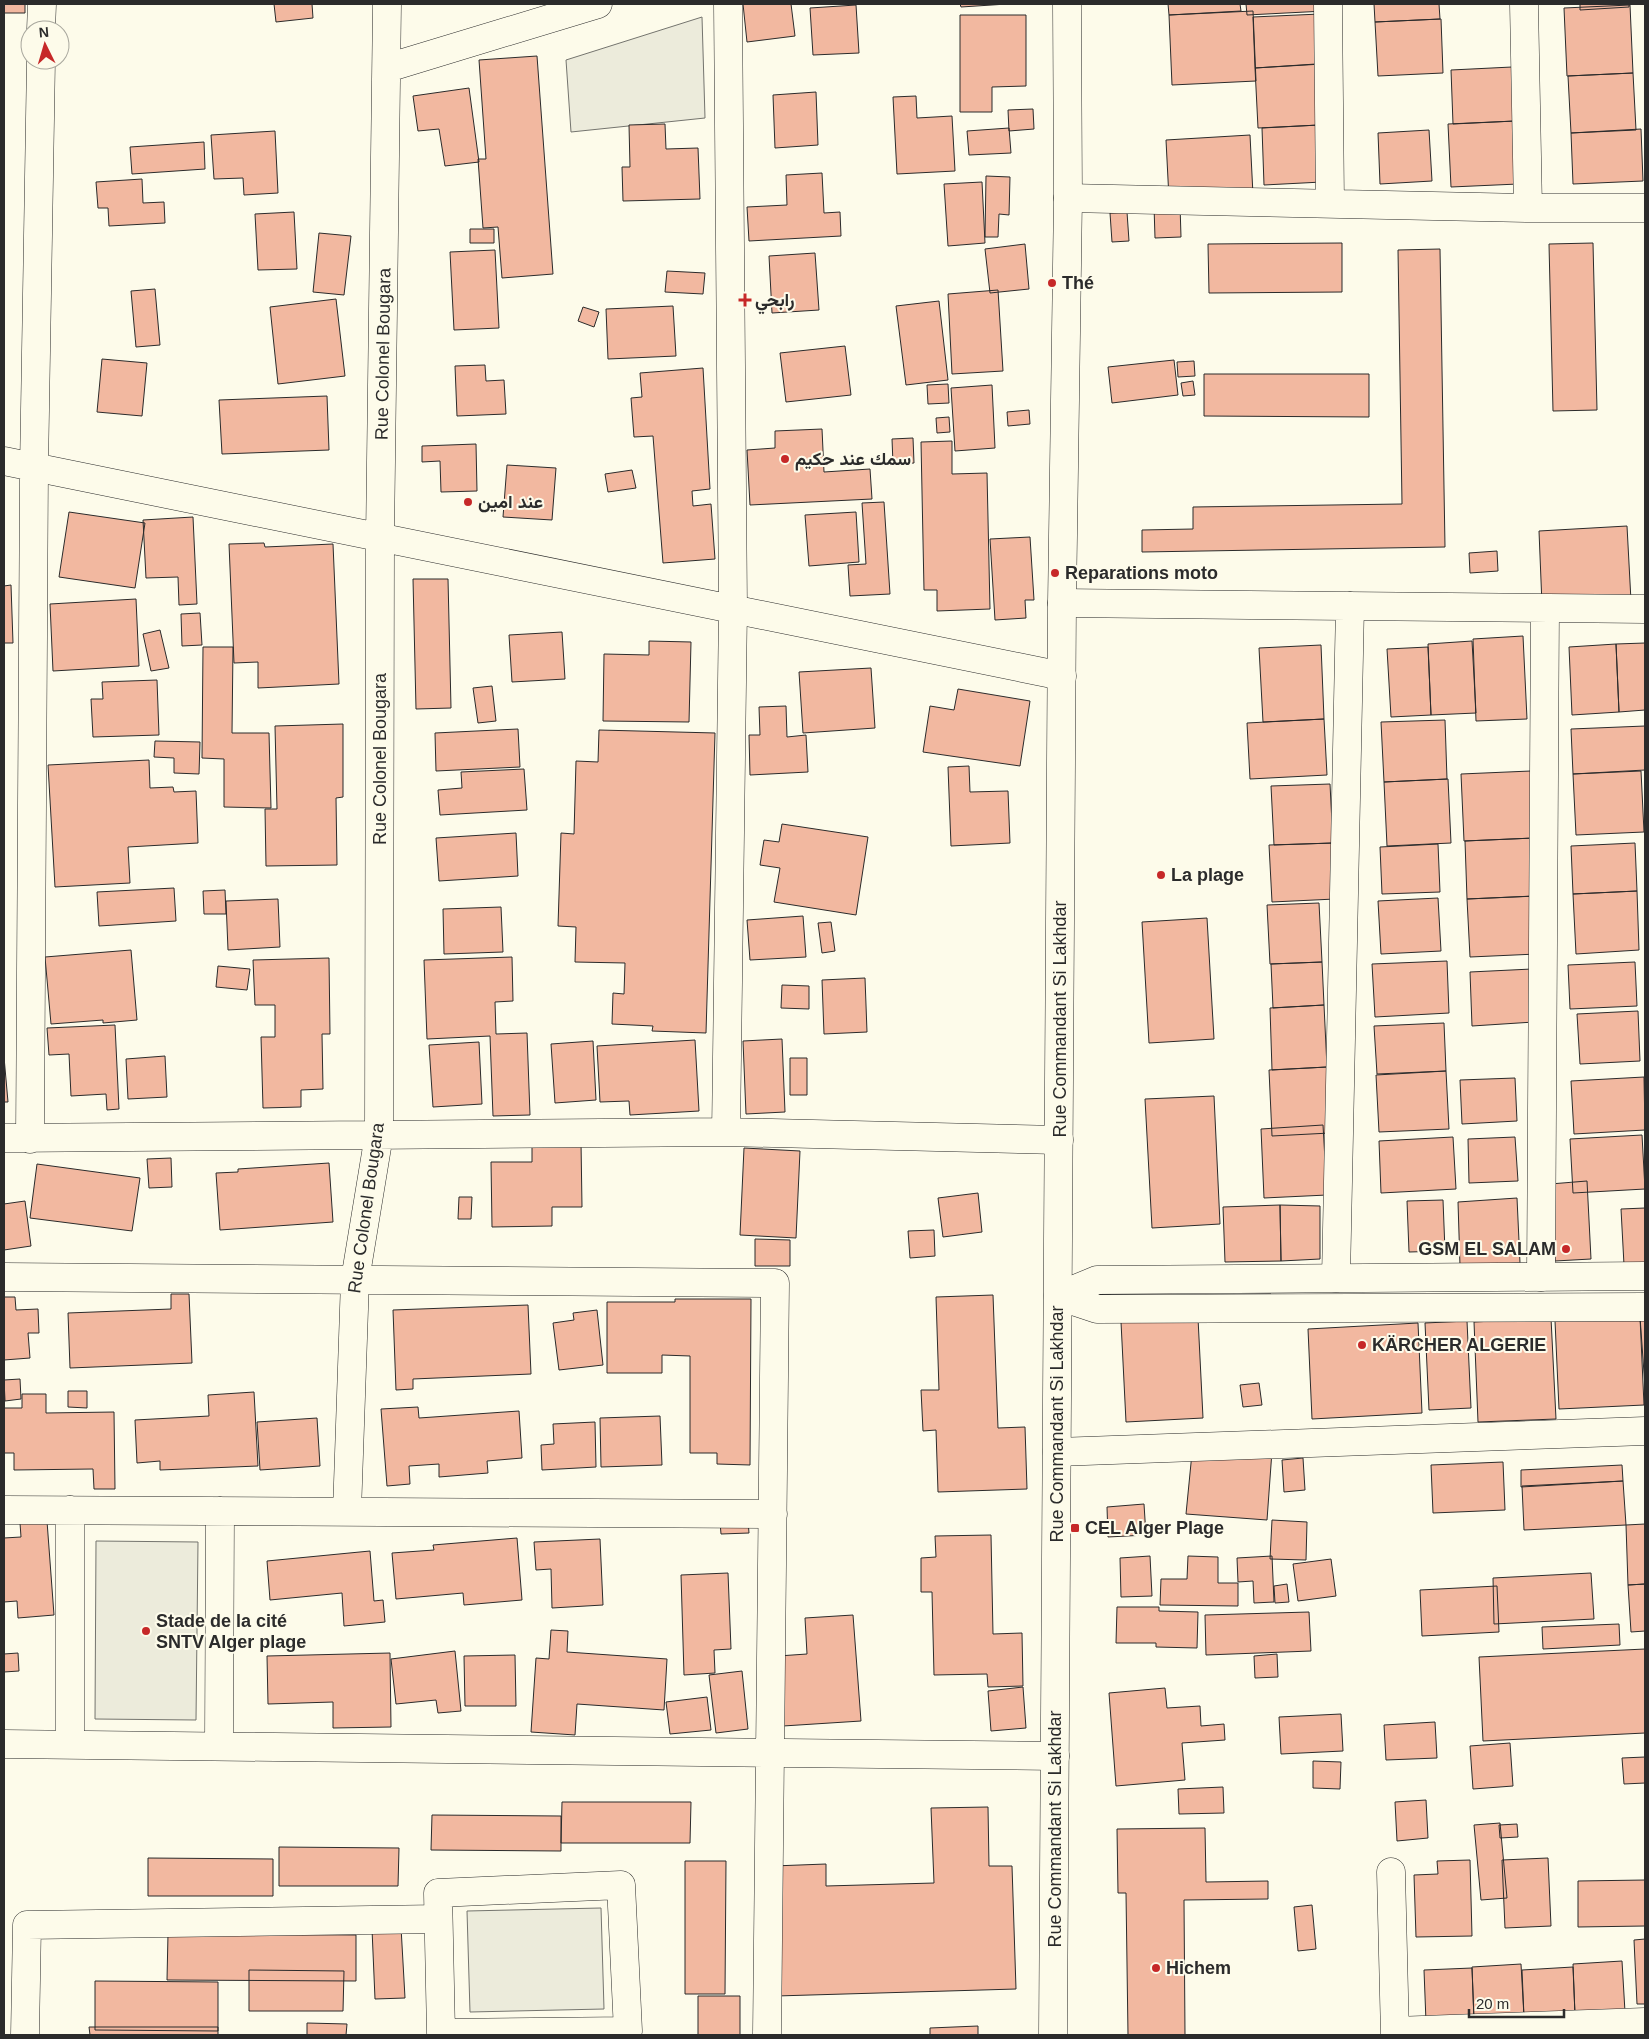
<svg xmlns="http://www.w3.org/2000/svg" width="1649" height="2039" font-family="Arial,Vazirmatn,sans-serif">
	<rect width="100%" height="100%" fill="#fdfbea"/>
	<!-- green -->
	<path fill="#ecebdb" stroke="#74746e" d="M702,17l3,101 -134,14 -5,-72z
		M96,1541l102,1 -2,178 -101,-1z
		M601,1908l3,101 -134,3 -3,-101z"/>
	<!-- building -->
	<path fill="#f2b8a0" stroke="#2b2b2b" d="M4,4h21v9h-21z
		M274,4h38l1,14 -37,4z
		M743,4h48l4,32 -48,6z
		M960,4h47l-46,3z
		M1168,4h72l1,7 -72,4z
		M1246,4h79v7l-78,4z
		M1374,4h65l1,15 -65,3z
		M1580,4h49v3l-49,3z
		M856,5l3,48 -46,2 -3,-47z
		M1630,5l3,68 -66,3 -3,-68z
		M1253,11l3,70 -84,4 -3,-70z
		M1320,14l2,50 -67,4 -2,-51z
		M960,15h66v71l-34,1v25h-32z
		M1441,19l2,54 -65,3 -3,-54z
		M537,56l16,218 -51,4 -4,-51 -15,1 -5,-69h8l-7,-99z
		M1316,64l3,61 -61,3 -3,-60z
		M1512,67l3,54 -62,3 -2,-54z
		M1633,73l3,57 -65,3 -3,-57z
		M469,88l10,74 -34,4 -6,-37 -21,2 -5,-35z
		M816,92l2,53 -43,3 -2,-53z
		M916,96l1,22 35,-2 3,55 -58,3 -4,-77z
		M1033,109l1,20 -25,2 -1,-21z
		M1515,121l3,63 -67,3 -3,-63z
		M665,124l1,25 32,-1 2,51 -77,2 -1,-34h8l-1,-42z
		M1319,125l3,57 -58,3 -2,-57z
		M1009,128l2,25 -42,2 -2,-24z
		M1641,129l2,52 -70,3 -2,-51z
		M1429,130l3,51 -52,3 -2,-51z
		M275,131l3,62 -34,2 -1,-17 -29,1 -3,-44z
		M1250,135l3,60 -84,4 -3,-59z
		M204,142l1,27 -73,5 -2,-27z
		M822,173l2,40 16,-1 1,24 -92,5 -2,-34 40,-2 -1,-30z
		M986,176l24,1 -1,38 -10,-1 -1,23h-13z
		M142,179l1,24 21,-1 1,21 -56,3 -1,-18h-10l-2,-26z
		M982,182l3,61 -37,3 -4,-62z
		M1180,205l1,32 -26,1 -1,-32z
		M294,212l3,57 -39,1 -3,-56z
		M1127,212l2,29 -17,1 -2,-29z
		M470,229h24v14h-24z
		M319,233l32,3 -7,59 -31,-3z
		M1342,243v49l-133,1 -1,-49z
		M1593,243l4,167 -44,1 -4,-167z
		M1025,244l4,45 -39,4 -5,-44z
		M1440,249l5,298 -303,5v-22l51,-1v-22l209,-3 -4,-254z
		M495,250l4,78 -45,2 -4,-78z
		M815,253l4,57 -47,3 -3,-57z
		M667,271l38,2 -2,21 -38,-2z
		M155,289l5,56 -24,2 -5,-56z
		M998,290l5,81 -51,3 -4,-80z
		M336,299l9,77 -67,8 -8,-77z
		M939,301l9,79 -42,5 -10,-79z
		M673,306l3,50 -68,3 -2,-50z
		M583,307l16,5 -5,15 -16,-6z
		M845,346l6,49 -65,7 -6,-49z
		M102,359l45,4 -5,53 -45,-4z
		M1174,360l4,35 -66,8 -4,-36z
		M1194,361l1,15 -17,1 -1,-15z
		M485,365l1,16 18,-1 2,34 -49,2 -2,-50z
		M703,368l7,121 -18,2 1,15 18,-2 4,55 -52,4 -10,-127 -19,1 -3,-39 11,-1 -2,-24z
		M1204,374h165v43l-165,-1z
		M1193,381l2,14 -12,1 -2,-13z
		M948,384l1,19 -21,1 -1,-19z
		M992,385l3,63 -40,3 -4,-63z
		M327,396l2,54 -107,4 -3,-54z
		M1029,410l1,14 -22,2 -1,-14z
		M949,417l1,15 -13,1 -1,-15z
		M822,429l2,43 46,-3 2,30 -122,6 -3,-55 28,-2v-17z
		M913,438l1,25 -21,1 -1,-25z
		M952,441v33l35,-1 3,136 -53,2v-21h-13l-3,-148z
		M476,444l1,47 -36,1 -1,-31 -18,1v-16z
		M507,465l49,3 -4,52 -49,-3z
		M632,470l4,18 -28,4 -3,-18z
		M884,502l6,92 -40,2 -2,-31 18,-1 -4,-61z
		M69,512l76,11 -10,65 -76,-11z
		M856,512l3,50 -50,4 -4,-51z
		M193,517l4,87 -18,1 -1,-28 -32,1 -3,-58z
		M1627,526l4,75 -89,4 -3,-74z
		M1030,537l4,63h-9l1,18 -31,2 -5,-81z
		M264,543l1,4 68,-3 6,140 -81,4v-26l-24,1 -5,-119z
		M1497,551l1,20 -28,2 -1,-20z
		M413,579h35l3,129 -35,1z
		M11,585l2,58h-9v-57z
		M136,599l3,67 -86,5 -3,-67z
		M200,613l2,32 -20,1 -1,-32z
		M160,630l9,38 -18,3 -8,-37z
		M562,632l3,47 -53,3 -3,-47z
		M1523,636l4,83 -51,2 -3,-82z
		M649,641l42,1 -2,80 -86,-1 1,-67 45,1z
		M1472,641l4,72 -45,2 -3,-71z
		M1645,643v67l-26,2 -3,-68z
		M1616,644l3,68 -47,3 -3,-68z
		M1321,645l3,74 -61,3 -4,-74z
		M203,647h30l-1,86h37l2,75 -47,-1v-48l-22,-1z
		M1428,647l3,68 -40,2 -4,-68z
		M871,668l4,60 -72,5 -4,-61z
		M157,680l2,55 -66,2 -2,-38h12l-1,-17z
		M492,686l4,35 -18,2 -5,-35z
		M958,689l72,12 -10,65 -97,-14 7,-46 24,4z
		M786,706l1,31 19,-2 2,37 -58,3 -1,-40h11l-1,-28z
		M1324,719l3,56 -77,4 -3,-56z
		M1445,720l2,59 -63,3 -3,-60z
		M343,724v73l-7,1 1,67 -71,1 -1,-57h12l-2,-83z
		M1645,726v44l-72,4 -2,-45z
		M518,729l2,38 -84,4 -1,-38z
		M599,730l116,3 -9,300 -54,-2 1,-5 -41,-2 1,-31 11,1 1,-31 -50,-1 1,-35 -18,-1 3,-93 13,1 2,-73 22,1z
		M155,741l45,1 -1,32 -25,-1v-15l-20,-1z
		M149,760l1,28 23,-1 1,5 22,-1 2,52 -70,4 2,36 -75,4 -7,-122z
		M969,766l1,26 38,-1 2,52 -59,3 -3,-79z
		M524,769l3,41 -87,5 -2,-25 24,-2 -1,-16z
		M1531,771l3,67 -70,3 -3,-67z
		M1641,771l3,61 -68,3 -3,-61z
		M1448,779l3,64 -64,3 -3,-64z
		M1330,784l3,59 -59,2 -3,-59z
		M782,824l86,13 -12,78 -82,-13 6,-34 -20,-3 4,-25 15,2z
		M516,833l2,43 -79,5 -3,-43z
		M1534,838l3,58 -70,3 -2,-58z
		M1333,843l2,56 -63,3 -3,-57z
		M1635,843l2,48 -64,3 -2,-48z
		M1438,844l2,48 -58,2 -2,-47z
		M174,888l2,33 -77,5 -2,-34z
		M225,890l1,24h-22l-1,-23z
		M1637,891l2,59 -63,4 -3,-60z
		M1534,896l3,58 -67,3 -3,-58z
		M1438,898l3,53 -60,3 -3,-53z
		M278,899l2,48 -52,3 -2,-49z
		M1319,903l3,59 -52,2 -3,-59z
		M501,907l2,45 -59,2 -1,-45z
		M803,916l3,41 -56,3 -3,-40z
		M1207,918l7,121 -65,4 -7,-121z
		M831,922l4,29 -13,2 -4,-30z
		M131,950l6,70 -34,3v-3l-52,4 -6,-67z
		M512,957l1,44 -18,1 1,32 31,-1 3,82 -37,1 -3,-80 -63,3 -3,-79z
		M329,958l1,76h-8l1,55 -22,1v17l-38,1 -2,-71h14v-32h-20l-2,-45z
		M1447,961l2,52 -74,4 -3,-53z
		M1322,962l2,43 -51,3 -2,-44z
		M1635,962l2,44 -67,3 -2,-44z
		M218,966l32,3 -3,21 -31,-3z
		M1532,969l2,53 -62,4 -2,-54z
		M865,978l2,54 -43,2 -2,-54z
		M782,985l27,1v23l-28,-1z
		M1324,1005l3,62 -55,3 -2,-62z
		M1638,1011l2,50 -60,3 -3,-50z
		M1444,1023l2,48 -69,3 -3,-48z
		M115,1025l4,84 -12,1 -1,-16 -35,2 -2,-42 -20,1 -2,-27z
		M782,1039l3,73 -39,2 -3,-73z
		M695,1040l4,71 -69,4 -1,-14 -29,1 -3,-56z
		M593,1041l3,59 -41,3 -4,-59z
		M479,1042l3,62 -49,3 -4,-62z
		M165,1056l2,41 -39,2 -2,-40z
		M4,1057l4,45h-4z
		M790,1058h17v37h-17z
		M1327,1067l3,66 -58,3 -3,-66z
		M1446,1071l3,58 -70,3 -3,-57z
		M1644,1077l1,53 -71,4 -3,-53z
		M1515,1078l2,43 -55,3 -2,-44z
		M1214,1096l6,128 -68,4 -7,-129z
		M1323,1125l4,70 -63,3 -3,-69z
		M1642,1135l3,54 -72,4 -3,-54z
		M1453,1137l3,52 -75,4 -2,-52z
		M1515,1137l3,44 -49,2 -1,-44z
		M532,1142h49l1,65h-30v19l-60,1 -1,-65h41z
		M744,1148l56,3 -4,87 -56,-3z
		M171,1158l1,29 -23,1 -2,-29z
		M329,1163l4,59 -113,8 -4,-57 22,-1v-3z
		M37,1164l103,14 -8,53 -102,-13z
		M1587,1181l4,78 -36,2 -5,-77z
		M978,1193l4,39 -39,5 -5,-39z
		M459,1197h13l-1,22h-13z
		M1517,1198l3,65 -60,3 -2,-64z
		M1443,1200l2,51 -36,1 -2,-51z
		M25,1201l6,45 -27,4v-46z
		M1280,1205l1,56 -56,1 -2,-55z
		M1280,1205l40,1v53l-39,2z
		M1645,1208v58l-21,-1 -3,-56z
		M934,1230l1,26 -25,2 -2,-27z
		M755,1239l35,1v26h-35z
		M171,1294h18l3,69 -122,5 -2,-55 103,-4z
		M993,1295l5,133 27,-1 2,62 -89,3 -2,-62 -13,1 -2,-41h18l-3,-93z
		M4,1297h11l1,13 22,-1 1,24h-11l2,25 -26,2z
		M675,1299h76l-1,166 -33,-1v-11h-27v-97l-28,-1v18h-55v-71h68z
		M528,1305l3,69 -118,5v10l-17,1 -3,-80z
		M597,1310l6,55 -44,5 -6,-47 21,-3 -1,-7z
		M1640,1317l5,1v69z
		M1640,1317l4,88 -85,4 -4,-88z
		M1198,1318l5,100 -77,4 -5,-100z
		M1551,1318l5,101 -78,3 -4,-100z
		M1467,1321l4,87 -42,2 -4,-87z
		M1418,1323l4,90 -110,6 -4,-90z
		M20,1379l1,20 -16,2 -1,-21z
		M1259,1383l3,22 -19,2 -3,-22z
		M68,1391h19v17l-19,-1z
		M254,1392l4,74 -98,4v-9l-23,2 -2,-43 74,-4 -1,-21z
		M22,1394h24v19l68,-1 1,77h-21l-1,-20 -79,1v-17h-10v-45h18z
		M418,1407l1,11 100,-7 3,47 -35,3 1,12 -49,4v-13l-30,2 1,18 -23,2 -6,-77z
		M660,1416l2,49 -61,2 -1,-49z
		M317,1418l3,48 -60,4 -3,-48z
		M595,1422l1,45 -54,3 -1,-25 13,-1 -1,-20z
		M1272,1451l-5,69 -81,-6 6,-61z
		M1303,1458l2,32 -21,2 -2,-32z
		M1503,1462l2,48 -72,3 -2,-48z
		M1622,1465l1,16 -102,6v-17z
		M1623,1481l3,44 -102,5 -2,-44z
		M1144,1504l2,31 -38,2 -1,-30z
		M1272,1520l35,2 -1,38 -36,-1z
		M47,1521l7,94 -36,3 -1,-17 -13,1v-64l17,-1 -1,-14z
		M748,1521l1,12 -28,1 -1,-12z
		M1645,1524v60l-17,1 -2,-60z
		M991,1535l2,99 29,-1 1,53 -35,1 -1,-13 -53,1 -2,-83h-11v-34l15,-1 -1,-21z
		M517,1538l5,62 -58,5 -1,-12 -67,6 -4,-46 42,-3 -1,-5z
		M600,1539l3,66 -51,3 -1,-39 -15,1 -2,-28z
		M370,1551l4,50 9,-1 2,22 -41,4 -2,-33 -72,7 -3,-39z
		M1150,1556l2,40 -31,1 -1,-39z
		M1188,1556l30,1v26h20v23l-78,-1 1,-26h26z
		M1272,1556l2,46 -20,1 -1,-22 -15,1 -1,-24z
		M1331,1559l5,37 -38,5 -5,-37z
		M728,1573l3,76 -17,1 1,23 -31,2 -3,-100z
		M1591,1573l3,46 -100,5 -1,-46z
		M1287,1584l2,18 -14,1 -1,-17z
		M1645,1584v47l-14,1 -3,-47z
		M1497,1586l2,46 -77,4 -2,-46z
		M1117,1607h42v4l39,1 -1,36 -41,-1v-4h-40z
		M1309,1612l2,39 -105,4 -1,-40z
		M853,1615l8,106 -78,5 -5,-70 29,-2 -2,-36z
		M1619,1624l1,21 -77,4 -1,-22z
		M551,1630l17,1 -1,21 100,7 -3,51 -87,-6 -2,31 -44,-3 5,-74 13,1z
		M1645,1649v84l-162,8 -4,-84z
		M455,1651l6,60 -23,2 -2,-13 -40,4 -5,-45z
		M18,1653l1,18 -15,1v-18z
		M390,1653l1,74 -58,1v-26l-65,2 -1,-48z
		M1277,1654l1,23 -23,1 -1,-22z
		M515,1655l1,51h-51l-1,-50z
		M742,1671l6,58 -32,4 -7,-58z
		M1023,1687l3,41 -35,3 -3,-40z
		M1165,1688l2,20 33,-2 1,20 23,-2 1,16 -43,3 3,37 -69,6 -7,-93z
		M707,1697l4,33 -41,4 -4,-32z
		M1341,1714l2,37 -62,3 -2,-37z
		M1435,1722l2,36 -51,2 -2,-35z
		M1510,1743l3,43 -40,3 -3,-43z
		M1645,1757v26l-21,1 -2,-26z
		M1313,1761l28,1 -1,27 -27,-1z
		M1223,1787l1,26 -45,1 -1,-25z
		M1426,1800l2,38 -31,3 -2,-39z
		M562,1802h129l-1,41h-129z
		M988,1807l1,59h23l4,123 -240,7 -3,-130 53,-2v22l108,-3 -3,-75z
		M432,1815l129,1v35l-130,-1z
		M1500,1823l7,75 -26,2 -7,-75z
		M1517,1824l1,13 -18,1 -1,-13z
		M1205,1828l1,54 62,-1v18l-84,1 1,135h-57l-2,-142h-8l-1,-64z
		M279,1847l120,1 -1,38h-119z
		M148,1858l125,1v37h-125z
		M1548,1858l3,68 -46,2 -3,-68z
		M1470,1860l2,76 -56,1 -2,-62 24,-1 -1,-13z
		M685,1861h41l-1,133h-40z
		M1645,1880v46l-67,1v-46z
		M1312,1905l4,44 -18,2 -4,-44z
		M401,1927l4,71 -30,1 -3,-70z
		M168,1934l188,1v46l-189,-1z
		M1645,1939v65h-8l-3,-64z
		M1622,1961l3,51 -50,3 -2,-51z
		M1521,1964l3,53 -50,3 -2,-53z
		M1573,1967l2,48 -51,2 -2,-47z
		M1472,1968l2,52 -48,2 -2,-52z
		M249,1970l95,1 -1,40h-94z
		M95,1981l123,1v49l-123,-1z
		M698,1996h42v39h-42z
		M307,2023l40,1 -1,11h-39z
		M978,2026v9h-48v-7z
		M89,2027h129v8h-128z"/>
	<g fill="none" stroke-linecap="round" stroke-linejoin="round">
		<defs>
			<path id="minor" d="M1328,4l2,198
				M1524,4l4,204
				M41,30l1,-26
				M387,68l211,-64
				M1068,198l460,10h117
				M4,461l1058,215
				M1062,603l583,6
				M726,1132l7,-524 -5,-604
				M4,1138l722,-6 333,8
				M30,1139l4,-670 7,-409
				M4,1277l771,6 -8,752
				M1541,1277l4,-669
				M1336,1278l14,-672
				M1057,1452l588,-21
				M4,1510l769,4
				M70,1510v235
				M347,1512l8,-232 24,-145 1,-597 7,-534
				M4,1744l1051,12
				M219,1746l1,-235
				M1391,1872l4,163
				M621,1885l7,146 -187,2 -3,-140z
				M1395,2031l250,-9
				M25,2035l2,-110 411,-6"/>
			<path id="tertiary" d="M1058,1296l39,-16 548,-4
				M1058,1296l39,13 548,-2"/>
			<path id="secondary" d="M1053,2035l9,-1432 6,-405 -1,-194"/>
		</defs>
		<!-- minor casing -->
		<use href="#minor" stroke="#2b2b2b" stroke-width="29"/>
		<!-- tertiary casing -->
		<use href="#tertiary" stroke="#2b2b2b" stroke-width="29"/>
		<!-- secondary casing -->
		<use href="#secondary" stroke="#2b2b2b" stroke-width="29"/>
		<!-- minor -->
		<use href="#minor" stroke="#fdfbea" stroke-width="28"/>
		<!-- tertiary -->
		<use href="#tertiary" stroke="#fdfbea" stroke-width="28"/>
		<!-- secondary -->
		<use href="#secondary" stroke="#fdfbea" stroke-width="28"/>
	</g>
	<!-- markers -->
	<g fill="#c62828" stroke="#fdfbea" stroke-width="2">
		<circle cx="1052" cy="283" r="5"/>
		<path d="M742.5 292.5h5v5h5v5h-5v5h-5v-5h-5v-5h5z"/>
		<circle cx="785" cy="459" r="5"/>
		<circle cx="468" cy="502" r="5"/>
		<circle cx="1055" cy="573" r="5"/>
		<circle cx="1161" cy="875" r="5"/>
		<circle cx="1566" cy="1249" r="5"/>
		<circle cx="1362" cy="1345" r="5"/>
		<rect x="1070" y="1523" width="10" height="10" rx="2.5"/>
		<circle cx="146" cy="1631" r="5"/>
		<circle cx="1156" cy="1968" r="5"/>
	</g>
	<g text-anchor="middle" stroke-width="4" stroke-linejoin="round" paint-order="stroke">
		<!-- poi labels -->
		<g font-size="18" font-weight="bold" fill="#2b2b2b" stroke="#fdfbea" text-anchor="start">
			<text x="1062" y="289">Thé</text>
			<text x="755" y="306">رابحي</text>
			<text x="795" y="465">سمك عند حكيم</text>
			<text x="478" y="508">عند امين</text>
			<text x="1065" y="579">Reparations moto</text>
			<text x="1171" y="881">La plage</text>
			<text x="1556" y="1255" text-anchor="end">GSM EL SALAM</text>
			<text x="1372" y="1351">KÄRCHER ALGERIE</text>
			<text x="1085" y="1534">CEL Alger Plage</text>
			<text x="156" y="1627">Stade de la cité<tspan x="156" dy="21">SNTV Alger plage</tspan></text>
			<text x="1166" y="1974">Hichem</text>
		</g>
		<!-- street labels -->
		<g font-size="18" fill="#2b2b2b" stroke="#fdfbea">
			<text transform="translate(383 354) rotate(-89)" y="6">Rue Colonel Bougara</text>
			<text transform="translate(380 759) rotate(-90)" y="6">Rue Colonel Bougara</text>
			<text transform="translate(1060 1019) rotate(-90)" y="6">Rue Commandant Si Lakhdar</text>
			<text transform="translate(366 1208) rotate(-82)" y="6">Rue Colonel Bougara</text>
			<text transform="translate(1057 1424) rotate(-90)" y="6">Rue Commandant Si Lakhdar</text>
			<text transform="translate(1055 1829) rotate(-90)" y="6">Rue Commandant Si Lakhdar</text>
		</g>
	</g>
	<!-- border -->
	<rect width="1649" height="2039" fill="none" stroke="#2b2b2b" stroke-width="10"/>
	<!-- north arrow -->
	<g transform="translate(45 45) rotate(355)"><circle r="24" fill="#fdfbea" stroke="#a9a89e"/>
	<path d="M0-4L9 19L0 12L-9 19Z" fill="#c62828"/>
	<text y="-8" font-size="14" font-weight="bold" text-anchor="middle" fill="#2b2b2b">N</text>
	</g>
	<!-- scale -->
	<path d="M1469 2009v8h95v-8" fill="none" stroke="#2b2b2b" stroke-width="2.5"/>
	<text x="1476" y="2009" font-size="15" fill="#2b2b2b" stroke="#fdfbea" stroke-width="4" paint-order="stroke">20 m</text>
</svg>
